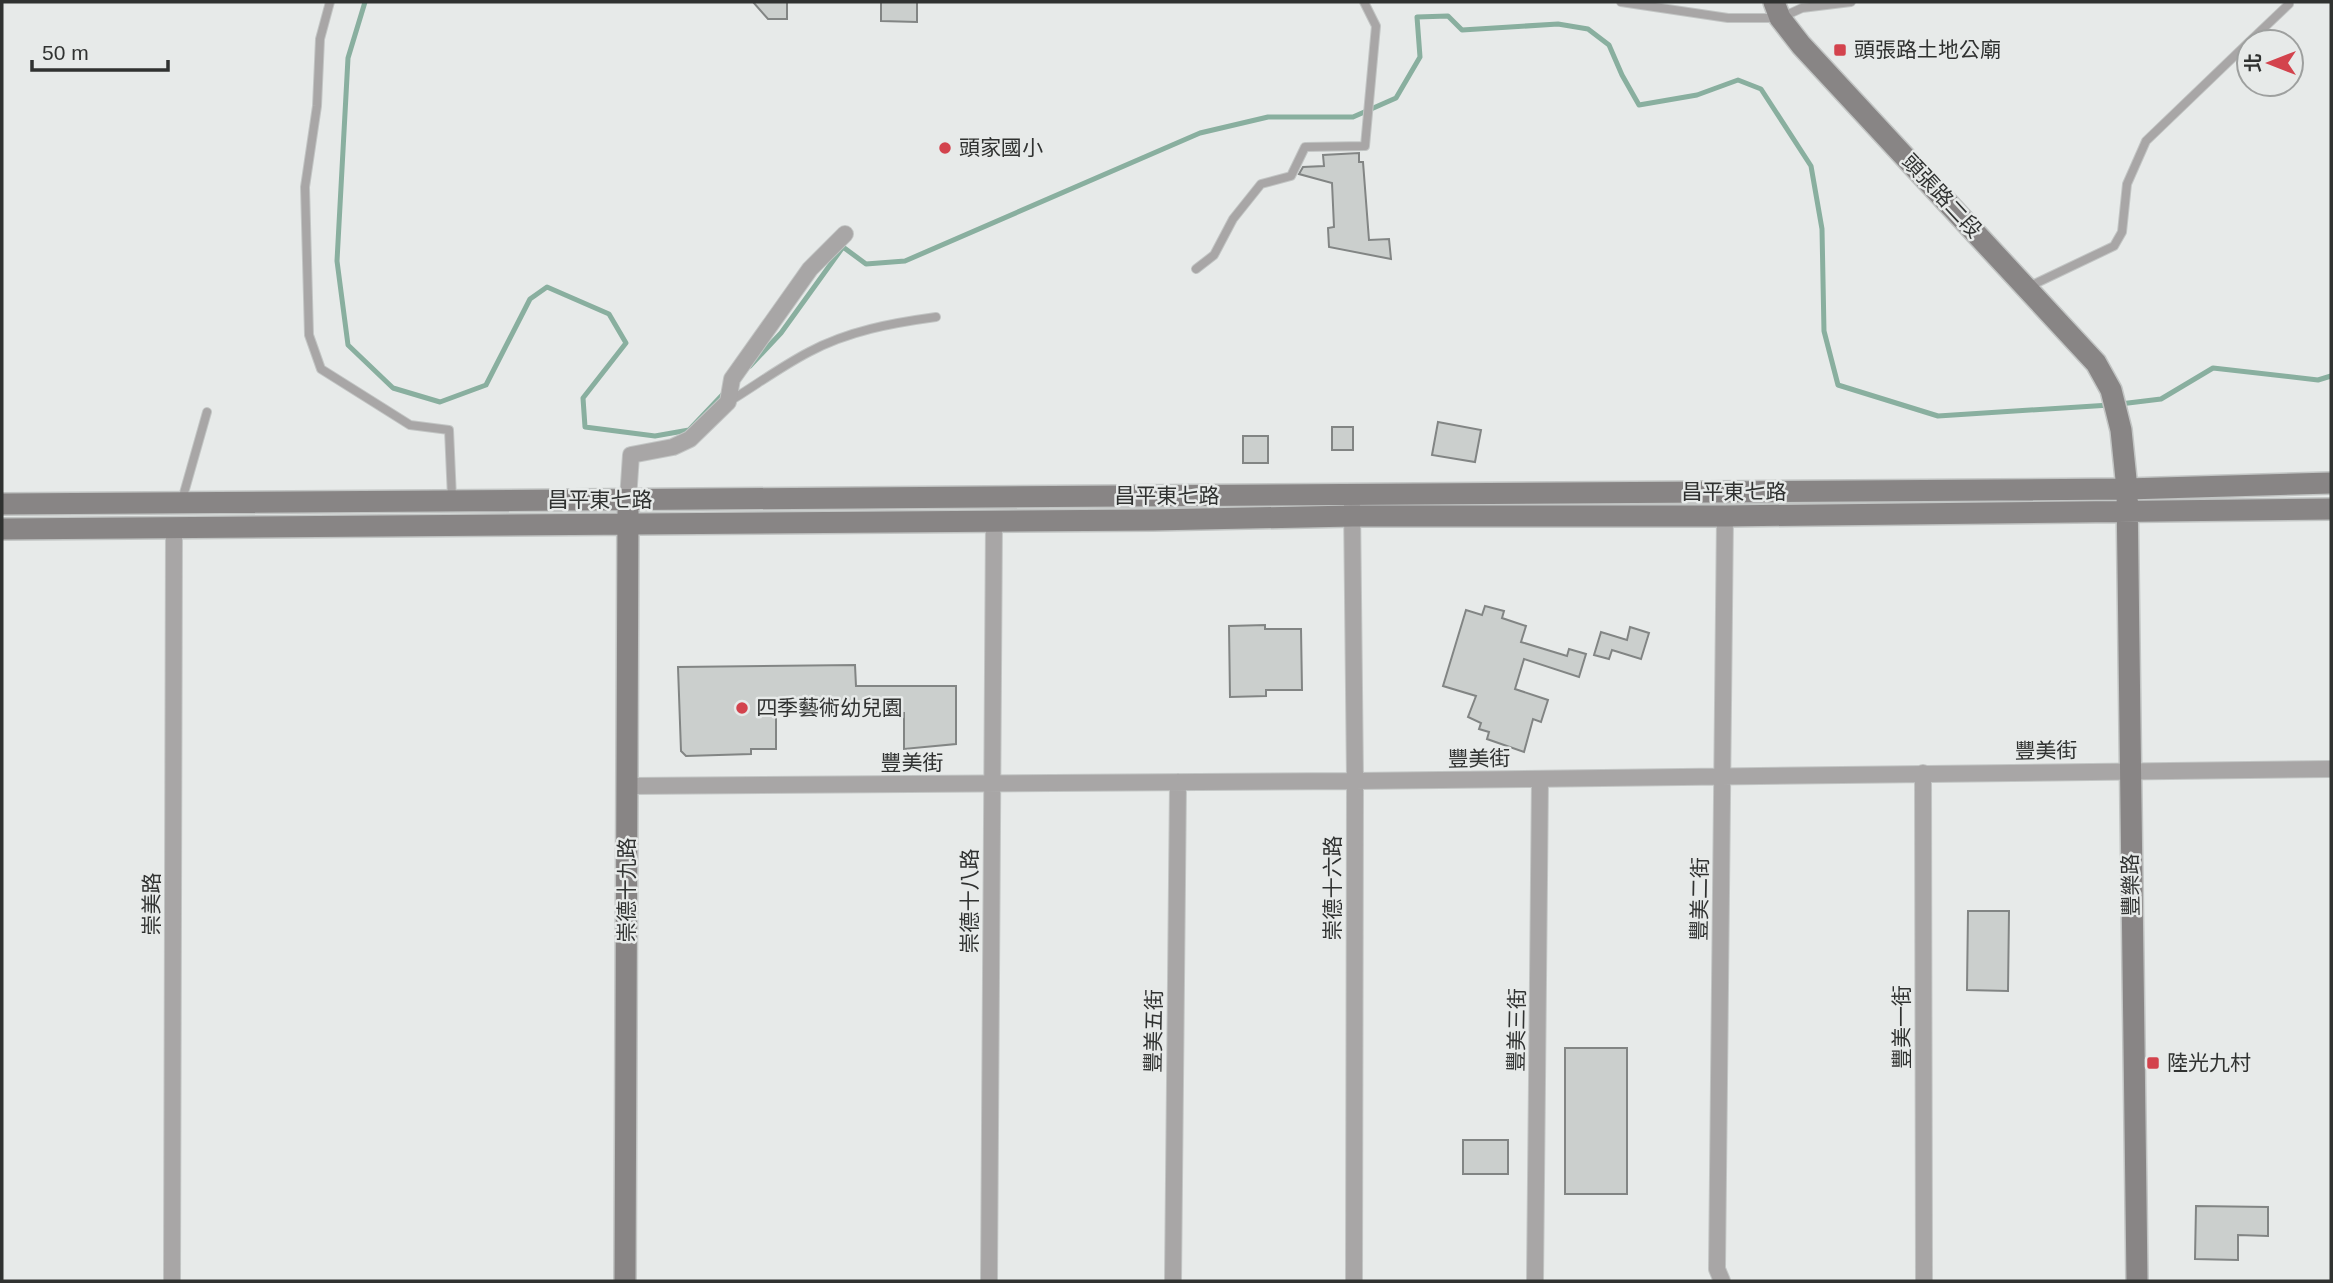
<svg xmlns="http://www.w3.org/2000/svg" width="2333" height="1283" font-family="Helvetica,'Noto Sans TC',sans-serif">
	<rect width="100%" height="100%" fill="#e7eae9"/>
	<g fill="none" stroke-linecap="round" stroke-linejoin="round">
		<!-- stream -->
		<path stroke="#89af9f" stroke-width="5" d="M365,2l-17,56 -11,203 11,84 45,43 47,14 46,-17 44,-86 17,-12 62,27 17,29 -43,55 2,29 70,9 34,-6 37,-39
			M750,366l31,-33 62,-86 23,17 39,-3 295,-128 68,-16h85l43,-19 24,-41 -3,-40 31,-1 14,14 96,-6 30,5 21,16 13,30 17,30 58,-10 41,-15 23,9 50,77 11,63 2,102 14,54 100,31 172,-11
			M2120,404l41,-5 52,-31 105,12 13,-4"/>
	</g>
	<!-- building -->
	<path fill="#cbcfcd" stroke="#828584" stroke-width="2" d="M753,2h34v17h-19z
		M881,2h36v20l-36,-1z
		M1359,153v9h4l6,78 20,-1 2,20 -62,-12 -1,-19 6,-1 -2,-44 -33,-9 4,-7 21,-1 -1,-11z
		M1438,422l43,8 -6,32 -43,-7z
		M1332,427h21v23h-21z
		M1243,436h25v27h-25z
		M1485,606l19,5 -2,7 24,8 -5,16 46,14 2,-7 17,5 -7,23 -55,-18 -9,30 33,11 -7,22 -8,-3 -9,33 -37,-13 2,-7 -10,-3 2,-6 -13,-6 8,-21 -33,-10 23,-76 16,5z
		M1265,625v4h36l1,61h-36v6l-36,1 -1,-71z
		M1630,627l19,6 -8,26 -29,-9 -3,9 -15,-4 7,-23 26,8z
		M855,665l1,21h100v58l-52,5v-36h-27v-10l-71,1v7l-30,1v37h-25v5l-65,2 -5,-5 -3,-84z
		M1968,911h41l-1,80 -41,-1z
		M1565,1048h62v146h-62z
		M1463,1140h45v34h-45z
		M2196,1206l72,1v29l-30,-1v25l-43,-1z"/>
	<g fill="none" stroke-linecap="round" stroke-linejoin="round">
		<defs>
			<path id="lane" d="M330,2l-10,37 -3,67 -12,81 4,148 12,34 89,56 39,5 3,68
				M1621,2l107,16h52l22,-10 49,-6
				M2249,42l40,-38
				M1196,269l18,-14 19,-36 28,-35 30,-8 14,-29 60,-1 11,-120 -12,-24
				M2028,287l86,-41 8,-14 5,-48 19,-43 103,-99
				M730,401c26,-16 52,-35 79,-49 39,-21 83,-29 127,-35
				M182,500l25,-88"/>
			<path id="street" d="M628,499l3,-44 42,-8 17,-8 38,-37 4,-23 78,-110 35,-35
				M1352,505l3,276 -1,500
				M1923,773l1,508
				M628,786l727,-5 976,-12
				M172,1281l2,-754
				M989,1281l5,-761
				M1173,1281l5,-499
				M1535,1281l5,-502
				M1722,1281l-5,-12 8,-753"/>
			<path id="secondary" d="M1774,2l6,16 21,27 295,318 15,27 10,40 6,59 10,792
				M2,504l2125,-15 204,-6
				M2,529l1151,-9 199,-4h373l606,-7
				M625,1281l3,-769"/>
		</defs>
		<!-- lane casing -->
		<use href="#lane" stroke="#c2c5c4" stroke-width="10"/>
		<!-- street casing -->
		<use href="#street" stroke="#c2c5c4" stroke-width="18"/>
		<!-- secondary casing -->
		<use href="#secondary" stroke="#c2c5c4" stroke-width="24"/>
		<!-- lane -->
		<use href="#lane" stroke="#a8a6a6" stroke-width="8"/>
		<!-- street -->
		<use href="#street" stroke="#a8a6a6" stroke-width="16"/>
		<!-- secondary -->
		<use href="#secondary" stroke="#888585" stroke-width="21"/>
	</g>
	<!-- markers -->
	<g fill="#d3434d" stroke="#e7eae9" stroke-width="2.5">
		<rect x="1833" y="43" width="14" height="14" rx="3.5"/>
		<circle cx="945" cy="148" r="7"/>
		<circle cx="742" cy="708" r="7"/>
		<rect x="2146" y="1056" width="14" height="14" rx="3.5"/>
	</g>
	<g text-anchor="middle" stroke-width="5" stroke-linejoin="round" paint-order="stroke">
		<!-- poi labels -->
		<g font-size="21" fill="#303231" stroke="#e7eae9" text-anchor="start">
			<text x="1854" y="57">頭張路土地公廟</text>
			<text x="959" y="155">頭家國小</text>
			<text x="756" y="715">四季藝術幼兒園</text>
			<text x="2167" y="1070">陸光九村</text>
		</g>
		<!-- street labels -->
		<g font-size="21" fill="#303231" stroke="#e7eae9">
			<text transform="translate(1942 196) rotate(47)" y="7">頭張路二段</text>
			<text x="1734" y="499">昌平東七路</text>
			<text x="1167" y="503">昌平東七路</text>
			<text x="600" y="507">昌平東七路</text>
			<text transform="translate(2046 751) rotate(-1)" y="7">豐美街</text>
			<text transform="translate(1479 759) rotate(-1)" y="7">豐美街</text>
			<text x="912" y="770">豐美街</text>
			<text transform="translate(2131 885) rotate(-91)" y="7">豐樂路</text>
			<text transform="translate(1333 888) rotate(-90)" y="7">崇德十六路</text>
			<text transform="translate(627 890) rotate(-90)" y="7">崇德十九路</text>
			<text transform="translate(1700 899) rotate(-89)" y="7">豐美二街</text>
			<text transform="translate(970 901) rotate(-90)" y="7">崇德十八路</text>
			<text transform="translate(152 904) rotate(-90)" y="7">崇美路</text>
			<text transform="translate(1902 1027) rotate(-90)" y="7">豐美一街</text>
			<text transform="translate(1517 1030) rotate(-89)" y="7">豐美三街</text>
			<text transform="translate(1154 1031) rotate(-89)" y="7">豐美五街</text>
		</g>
	</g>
	<!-- border -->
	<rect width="2333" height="1283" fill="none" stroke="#303231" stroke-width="7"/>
	<!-- north arrow -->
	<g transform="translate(2270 63) rotate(270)"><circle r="33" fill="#e7eae9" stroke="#9ea09f" stroke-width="2"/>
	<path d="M0-5L12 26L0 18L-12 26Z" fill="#d3434d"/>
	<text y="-10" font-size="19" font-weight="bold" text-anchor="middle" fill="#303231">北</text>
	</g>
	<!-- scale -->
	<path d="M32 60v10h136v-10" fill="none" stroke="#303231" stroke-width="3.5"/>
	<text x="42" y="60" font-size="21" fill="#303231" stroke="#e7eae9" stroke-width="5" paint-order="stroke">50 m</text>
</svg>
